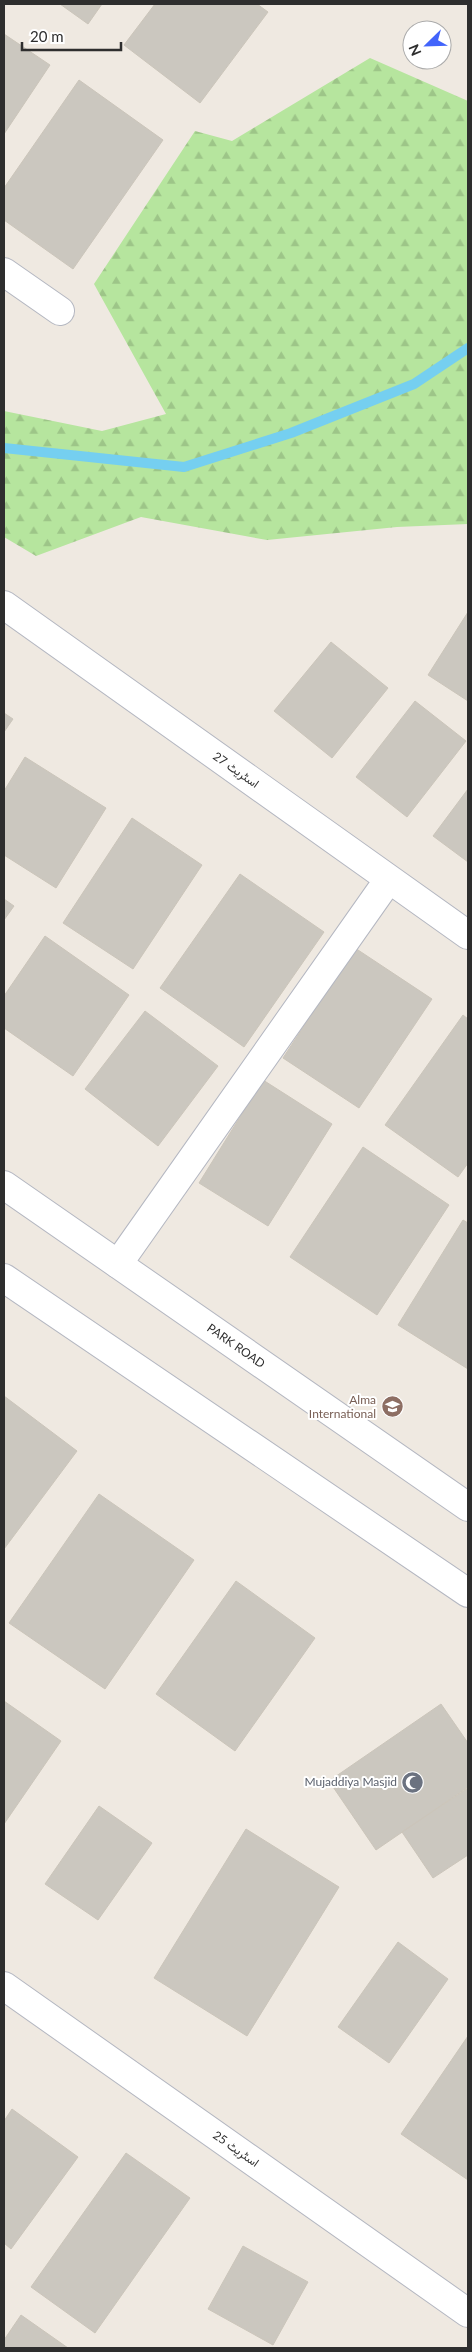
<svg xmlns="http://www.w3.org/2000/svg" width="472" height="2352" font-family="Lato,Vazirmatn,sans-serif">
	<defs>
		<pattern id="forest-firs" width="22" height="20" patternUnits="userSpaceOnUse" patternTransform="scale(1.25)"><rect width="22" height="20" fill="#b6e59e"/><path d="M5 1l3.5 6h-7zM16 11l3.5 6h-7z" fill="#9dc588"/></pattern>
	</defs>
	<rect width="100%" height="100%" fill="#efe9e1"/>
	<!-- forest -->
	<path fill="url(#forest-firs)" d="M370,58l98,43v423l-71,3 -130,13 -126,-23 -105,39 -32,-19v-126l98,20 64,-17 -72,-130 101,-153 37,10z"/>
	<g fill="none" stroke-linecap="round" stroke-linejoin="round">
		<!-- stream -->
		<path stroke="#75cff0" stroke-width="10" d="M4,448l180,19 107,-34 123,-49 54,-36"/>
	</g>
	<!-- building -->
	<path fill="#cbc7bf" stroke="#cbc5ba" d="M60,4h42l-14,20z
		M155,4h102l11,8 -68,91 -76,-58z
		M4,34l46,31 -46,69z
		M79,80l84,60 -90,129 -69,-49v-32z
		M468,612v89l-40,-26z
		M331,642l57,46 -56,70 -58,-47z
		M415,701l51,40 -59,76 -51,-40z
		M4,713l9,6 -9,13z
		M25,757l81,51 -50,80 -52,-33v-64z
		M468,789v73l-35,-26z
		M132,818l70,47 -69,104 -70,-46z
		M240,874l84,58 -80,115 -84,-59z
		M4,899l10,7 -10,14z
		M45,936l84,59 -56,81 -69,-48v-32z
		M355,948l77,51 -73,109 -76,-50z
		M145,1011l73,55 -60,80 -73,-57z
		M463,1015l5,4v144l-10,14 -73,-52z
		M263,1080l69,44 -64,102 -69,-43z
		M363,1147l86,58 -72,110 -87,-58z
		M463,1220l5,3v146l-70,-44z
		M4,1396l73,55 -73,98z
		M99,1494l95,66 -89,129 -96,-66z
		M236,1581l79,57 -80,113 -79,-57z
		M4,1701l57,40 -57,83z
		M441,1704l27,39v44l-92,63 -47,-69z
		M468,1788v67l-35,23 -31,-46z
		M99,1806l53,37 -54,77 -53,-36z
		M246,1829l93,58 -92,149 -93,-58z
		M398,1942l50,37 -59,84 -51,-36z
		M468,2036v144l-67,-46z
		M12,2109l66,48 -67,92 -7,-6v-122z
		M126,2153l64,45 -95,135 -64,-46z
		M243,2246l65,36 -35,63 -65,-36z
		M21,2315l47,33h-64v-8z"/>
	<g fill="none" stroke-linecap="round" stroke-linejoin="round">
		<defs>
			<path id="minor" d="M4,272l56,39
				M4,605l464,330
				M118,1264l271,-385
				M4,1986l464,327"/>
			<path id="tertiary" d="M4,1185l464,322
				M4,1278l464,315"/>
		</defs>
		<!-- minor casing -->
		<use href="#minor" stroke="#b4b7c1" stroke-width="30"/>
		<!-- tertiary casing -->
		<use href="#tertiary" stroke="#b4b7c1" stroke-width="30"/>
		<!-- minor -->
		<use href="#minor" stroke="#fff" stroke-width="28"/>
		<!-- tertiary -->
		<use href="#tertiary" stroke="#fff" stroke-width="28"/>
	</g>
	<!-- icons -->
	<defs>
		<symbol id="school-disc" viewBox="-11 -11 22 22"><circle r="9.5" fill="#8d6e63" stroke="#fff"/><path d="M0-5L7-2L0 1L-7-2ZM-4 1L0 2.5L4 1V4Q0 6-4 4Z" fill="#fff"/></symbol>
		<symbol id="mosque-disc" viewBox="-11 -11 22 22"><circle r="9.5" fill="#6b7280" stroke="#fff"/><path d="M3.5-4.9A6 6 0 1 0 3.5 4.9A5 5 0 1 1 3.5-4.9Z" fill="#fff"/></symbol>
	</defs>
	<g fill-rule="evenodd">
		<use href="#school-disc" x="380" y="1394" width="25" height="25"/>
		<use href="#mosque-disc" x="400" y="1770" width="25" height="25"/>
	</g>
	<g text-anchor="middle" stroke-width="4" stroke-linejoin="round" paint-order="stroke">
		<!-- street labels -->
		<g font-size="12" fill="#2e2e2e" stroke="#fff">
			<text transform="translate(236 770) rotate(35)" y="4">اسٹریٹ 27</text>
			<text transform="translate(236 1346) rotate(35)" y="4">PARK ROAD</text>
			<text transform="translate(236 2149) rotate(35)" y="4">اسٹریٹ 25</text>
		</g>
		<!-- education labels -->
		<g font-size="12" fill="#785e54" stroke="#fff" text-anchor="end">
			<text x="376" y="1404">Alma<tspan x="376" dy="14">International</tspan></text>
		</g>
		<!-- worship labels -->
		<g font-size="12" fill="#5b616d" stroke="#fff" text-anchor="end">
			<text x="397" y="1786">Mujaddiya Masjid</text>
		</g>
	</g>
	<!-- border -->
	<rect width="472" height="2352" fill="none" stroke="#2e2e2e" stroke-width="10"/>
	<!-- north arrow -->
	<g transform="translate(427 45) rotate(247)"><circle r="24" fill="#ffffff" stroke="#ababab"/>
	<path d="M0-4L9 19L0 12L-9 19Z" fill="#4264fb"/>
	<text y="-8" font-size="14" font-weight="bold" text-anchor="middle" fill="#2e2e2e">N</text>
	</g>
	<!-- scale -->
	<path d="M22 42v8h99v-8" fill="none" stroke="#2e2e2e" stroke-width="2.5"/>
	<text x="30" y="42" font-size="15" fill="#2e2e2e" stroke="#ffffff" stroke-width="4" paint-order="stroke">20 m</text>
</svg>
